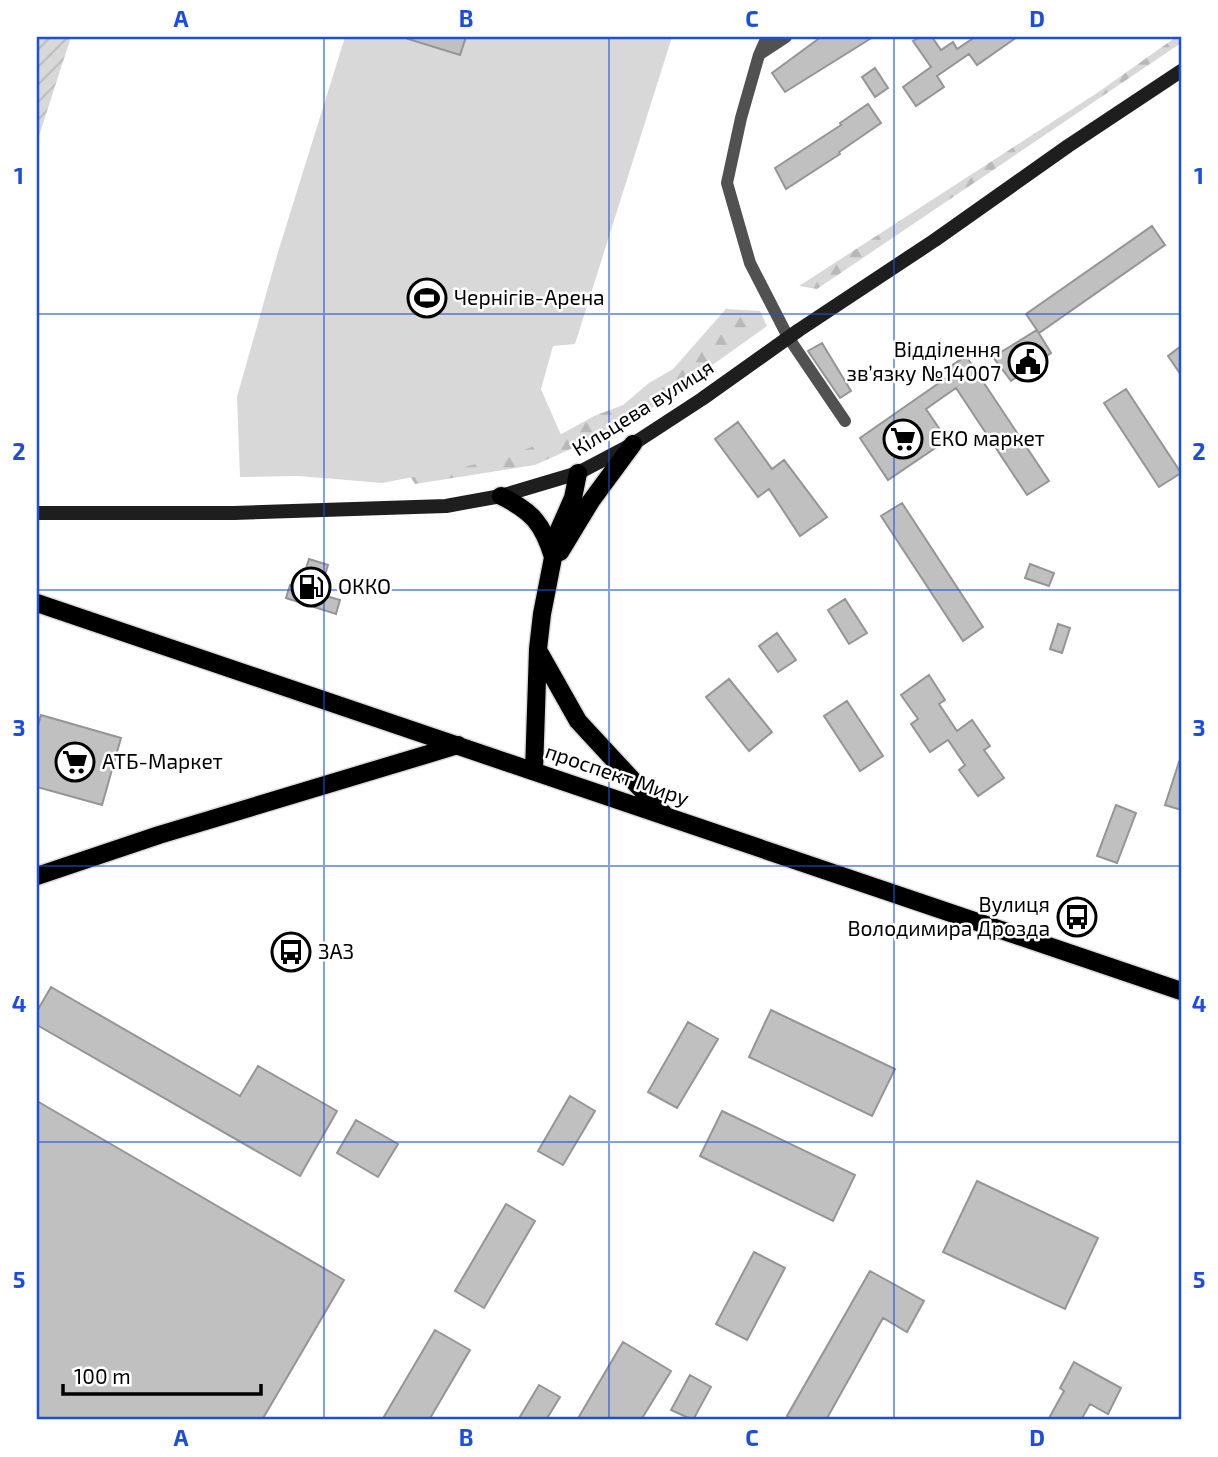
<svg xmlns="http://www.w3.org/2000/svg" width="1218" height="1457" font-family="'Exo 2',sans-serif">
	<defs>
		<pattern id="forest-firs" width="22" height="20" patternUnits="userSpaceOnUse" patternTransform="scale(1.75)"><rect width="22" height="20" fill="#d8d8d8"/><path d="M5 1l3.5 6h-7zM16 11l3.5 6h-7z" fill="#b8b8b8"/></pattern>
		<pattern id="garden-furrows" width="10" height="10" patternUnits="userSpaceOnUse" patternTransform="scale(1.75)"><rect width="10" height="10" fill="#d8d8d8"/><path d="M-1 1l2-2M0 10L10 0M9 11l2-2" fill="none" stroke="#b8b8b8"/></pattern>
	</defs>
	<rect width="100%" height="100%" fill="#fff"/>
	<!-- forest -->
	<path fill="url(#forest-firs)" d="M1176,37h5v6l-364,246 -18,-3 298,-193z
		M726,309l34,2 7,15 -132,94 -100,45 -120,19 -7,-11 148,-36 38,-21 29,-11 26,-22 24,-14z"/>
	<!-- garden -->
	<path fill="url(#garden-furrows)" d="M37,37h34l-34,105z"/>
	<!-- pitch -->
	<path fill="#d8d8d8" d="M345,37h327l-97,307 -22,2 -12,43 20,46 -42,17 -58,16 -79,15 -83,-7 -59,1 -3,-80 41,-145z"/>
	<!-- building -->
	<path fill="#c0c0c0" stroke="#959595" stroke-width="2" d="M409,37h57l-6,18 -52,-16z
		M821,37h52l-88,55 -13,-19z
		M920,37h12l9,13 12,-8 4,7 18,-12h42l-40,28 -8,-11 -32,22 7,11 -28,19 -13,-19 28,-20 -18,-26z
		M875,68l13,20 -13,9 -13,-20z
		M868,104l13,19 -42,29 1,2 -54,35 -11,-21 66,-43 -1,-2z
		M1152,226l13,19 -126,88 -13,-19z
		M1037,330l14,23 -40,28 -18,-24z
		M822,343l29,48 -11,7 -32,-47z
		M1181,346v29l-13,-19z
		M966,356l83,125 -22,14 -71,-107 -30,21 21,31 -59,40 -28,-42 89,-62 -4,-6z
		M1126,389l55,84 -22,14 -55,-84z
		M738,422l34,47 12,-9 43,57 -27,19 -31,-47 -11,8 -43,-58z
		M902,503l81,124 -20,14 -82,-125z
		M309,559l19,6 -9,29 21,6 -4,14 -50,-16 4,-13 10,3z
		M1030,564l24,9 -5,13 -24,-8z
		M845,599l22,34 -18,11 -21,-34z
		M1058,624l12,4 -8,25 -12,-4z
		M777,633l19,27 -18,12 -19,-26z
		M929,675l16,25 -6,4 18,27 15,-11 18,26 -6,4 20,28 -26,18 -19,-26 6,-5 -17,-25 -18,12 -19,-28 7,-5 -17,-24z
		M729,679l43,53 -23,19 -43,-54z
		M847,701l36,55 -23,15 -36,-55z
		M41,715l80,23 -19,67 -65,-18v-58z
		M1179,762l2,1v47l-16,-5z
		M1116,805l20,8 -19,50 -20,-7z
		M51,987l189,109 18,-30 79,45 -37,65 -263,-151v-14z
		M771,1010l124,59 -23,47 -123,-59z
		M688,1022l30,17 -41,69 -29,-16z
		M570,1096l25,15 -32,54 -25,-14z
		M37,1101l307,179 -82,140h-225z
		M722,1111l133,64 -22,46 -133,-65z
		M356,1120l42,24 -20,33 -41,-24z
		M977,1181l121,57 -33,71 -122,-57z
		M506,1204l29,17 -51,87 -29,-17z
		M754,1252l31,16 -38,72 -31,-16z
		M870,1271l54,30 -17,31 -24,-14 -57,102h-32l-7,-4z
		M435,1330l35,20 -41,70h-47z
		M623,1342l48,29 -30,49h-64z
		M1074,1362l47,26 -13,26 -18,-10 -9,16h-33l16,-29 -4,-3z
		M690,1375l21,12 -18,33 -22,-10z
		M539,1385l21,12 -14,23h-28z"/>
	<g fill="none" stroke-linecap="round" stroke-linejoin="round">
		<defs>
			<path id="primary" d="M501,496c31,15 42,28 52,61
				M560,552l31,-51 42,-57
				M37,603l1144,388
				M539,652l39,69 87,94
				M534,771l4,-122 4,-35 16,-82 15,-34 5,-25
				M37,876l122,-41 299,-90"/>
		</defs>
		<!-- primary casing -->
		<use href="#primary" stroke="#dbdbdb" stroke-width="21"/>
		<!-- minor -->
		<path stroke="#515151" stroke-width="12" d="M767,37l-8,18 -18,63 -14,65 23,80 38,74 57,84
			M760,54l26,-17"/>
		<!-- secondary -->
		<path stroke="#1e1e1e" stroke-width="14" d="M37,513h197l212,-7 55,-10 77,-23 55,-29 69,-45 97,-69 136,-90 133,-94 113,-75"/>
		<!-- primary -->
		<use href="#primary" stroke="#000" stroke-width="18"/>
	</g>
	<!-- grid -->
	<path fill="none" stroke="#1d4ed8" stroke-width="2" stroke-opacity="0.55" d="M324,37v1383M609,37v1383M894,37v1383M37,314h1144M37,590h1144M37,866h1144M37,1142h1144"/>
	<!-- icons -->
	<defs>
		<symbol id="stadium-ring" viewBox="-11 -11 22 22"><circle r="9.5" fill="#fff" stroke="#000" stroke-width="1.5"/><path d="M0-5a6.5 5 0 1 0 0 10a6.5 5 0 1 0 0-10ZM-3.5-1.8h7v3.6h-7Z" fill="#000"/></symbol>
		<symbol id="civic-ring" viewBox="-11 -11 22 22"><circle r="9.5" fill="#fff" stroke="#000" stroke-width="1.5"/><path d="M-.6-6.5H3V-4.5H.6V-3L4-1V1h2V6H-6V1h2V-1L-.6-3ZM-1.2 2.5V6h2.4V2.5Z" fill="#000"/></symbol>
		<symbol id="supermarket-ring" viewBox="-11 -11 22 22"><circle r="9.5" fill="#fff" stroke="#000" stroke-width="1.5"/><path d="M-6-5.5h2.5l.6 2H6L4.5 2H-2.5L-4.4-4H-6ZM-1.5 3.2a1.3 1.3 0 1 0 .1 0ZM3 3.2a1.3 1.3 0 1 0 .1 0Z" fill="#000"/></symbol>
		<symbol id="fuel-ring" viewBox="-11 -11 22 22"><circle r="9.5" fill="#fff" stroke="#000" stroke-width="1.5"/><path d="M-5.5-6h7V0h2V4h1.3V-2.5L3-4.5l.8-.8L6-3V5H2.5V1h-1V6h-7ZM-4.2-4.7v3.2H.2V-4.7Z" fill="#000"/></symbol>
		<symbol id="bus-ring" viewBox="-11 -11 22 22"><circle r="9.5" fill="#fff" stroke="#000" stroke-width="1.5"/><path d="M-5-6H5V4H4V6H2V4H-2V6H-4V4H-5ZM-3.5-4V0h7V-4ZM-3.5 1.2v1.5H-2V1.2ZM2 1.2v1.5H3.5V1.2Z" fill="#000"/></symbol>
	</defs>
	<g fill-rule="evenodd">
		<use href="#stadium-ring" x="405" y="276" width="44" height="44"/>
		<use href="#civic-ring" x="1006" y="340" width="44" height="44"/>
		<use href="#supermarket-ring" x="881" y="417" width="44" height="44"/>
		<use href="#fuel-ring" x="289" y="565" width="44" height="44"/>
		<use href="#supermarket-ring" x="53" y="740" width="44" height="44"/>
		<use href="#bus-ring" x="1055" y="895" width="44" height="44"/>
		<use href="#bus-ring" x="269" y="930" width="44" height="44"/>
	</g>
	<g text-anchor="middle" stroke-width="5" stroke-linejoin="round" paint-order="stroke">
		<!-- poi labels -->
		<g font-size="21" fill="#000" stroke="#fff" text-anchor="start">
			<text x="454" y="305">Чернігів-Арена</text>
			<text x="1001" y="357" text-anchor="end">Відділення<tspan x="1001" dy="24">зв’язку №14007</tspan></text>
			<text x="930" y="446">ЕКО маркет</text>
			<text x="338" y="594">ОККО</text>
			<text x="102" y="769">АТБ-Маркет</text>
			<text x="1050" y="912" text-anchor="end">Вулиця<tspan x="1050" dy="24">Володимира Дрозда</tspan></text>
			<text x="318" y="959">ЗАЗ</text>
		</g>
		<!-- street labels -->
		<g font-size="21" fill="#000" stroke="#fff">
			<text transform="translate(643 408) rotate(-32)" y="7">Кільцева вулиця</text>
			<text transform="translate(617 775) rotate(19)" y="7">проспект Миру</text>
		</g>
	</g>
	<!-- border -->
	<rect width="1218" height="1457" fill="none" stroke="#ffffff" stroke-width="77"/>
	<!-- scale -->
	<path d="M63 1384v10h198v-10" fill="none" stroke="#000000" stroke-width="3.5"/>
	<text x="74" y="1384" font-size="21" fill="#000000" stroke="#ffffff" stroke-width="5" paint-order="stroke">100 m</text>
	<rect x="38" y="38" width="1142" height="1380" fill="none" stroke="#1d4ed8" stroke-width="2.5"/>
	<g font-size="23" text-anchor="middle" font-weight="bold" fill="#1d4ed8">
		<text x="181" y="27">A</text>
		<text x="466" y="27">B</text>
		<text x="752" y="27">C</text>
		<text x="1037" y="27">D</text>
		<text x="19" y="184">1</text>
		<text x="1199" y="184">1</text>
		<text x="19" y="460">2</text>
		<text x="1199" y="460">2</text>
		<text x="19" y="736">3</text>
		<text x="1199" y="736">3</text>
		<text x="19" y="1012">4</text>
		<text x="1199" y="1012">4</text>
		<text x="19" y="1288">5</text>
		<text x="1199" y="1288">5</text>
		<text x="181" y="1446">A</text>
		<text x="466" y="1446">B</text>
		<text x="752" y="1446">C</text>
		<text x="1037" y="1446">D</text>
	</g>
</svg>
